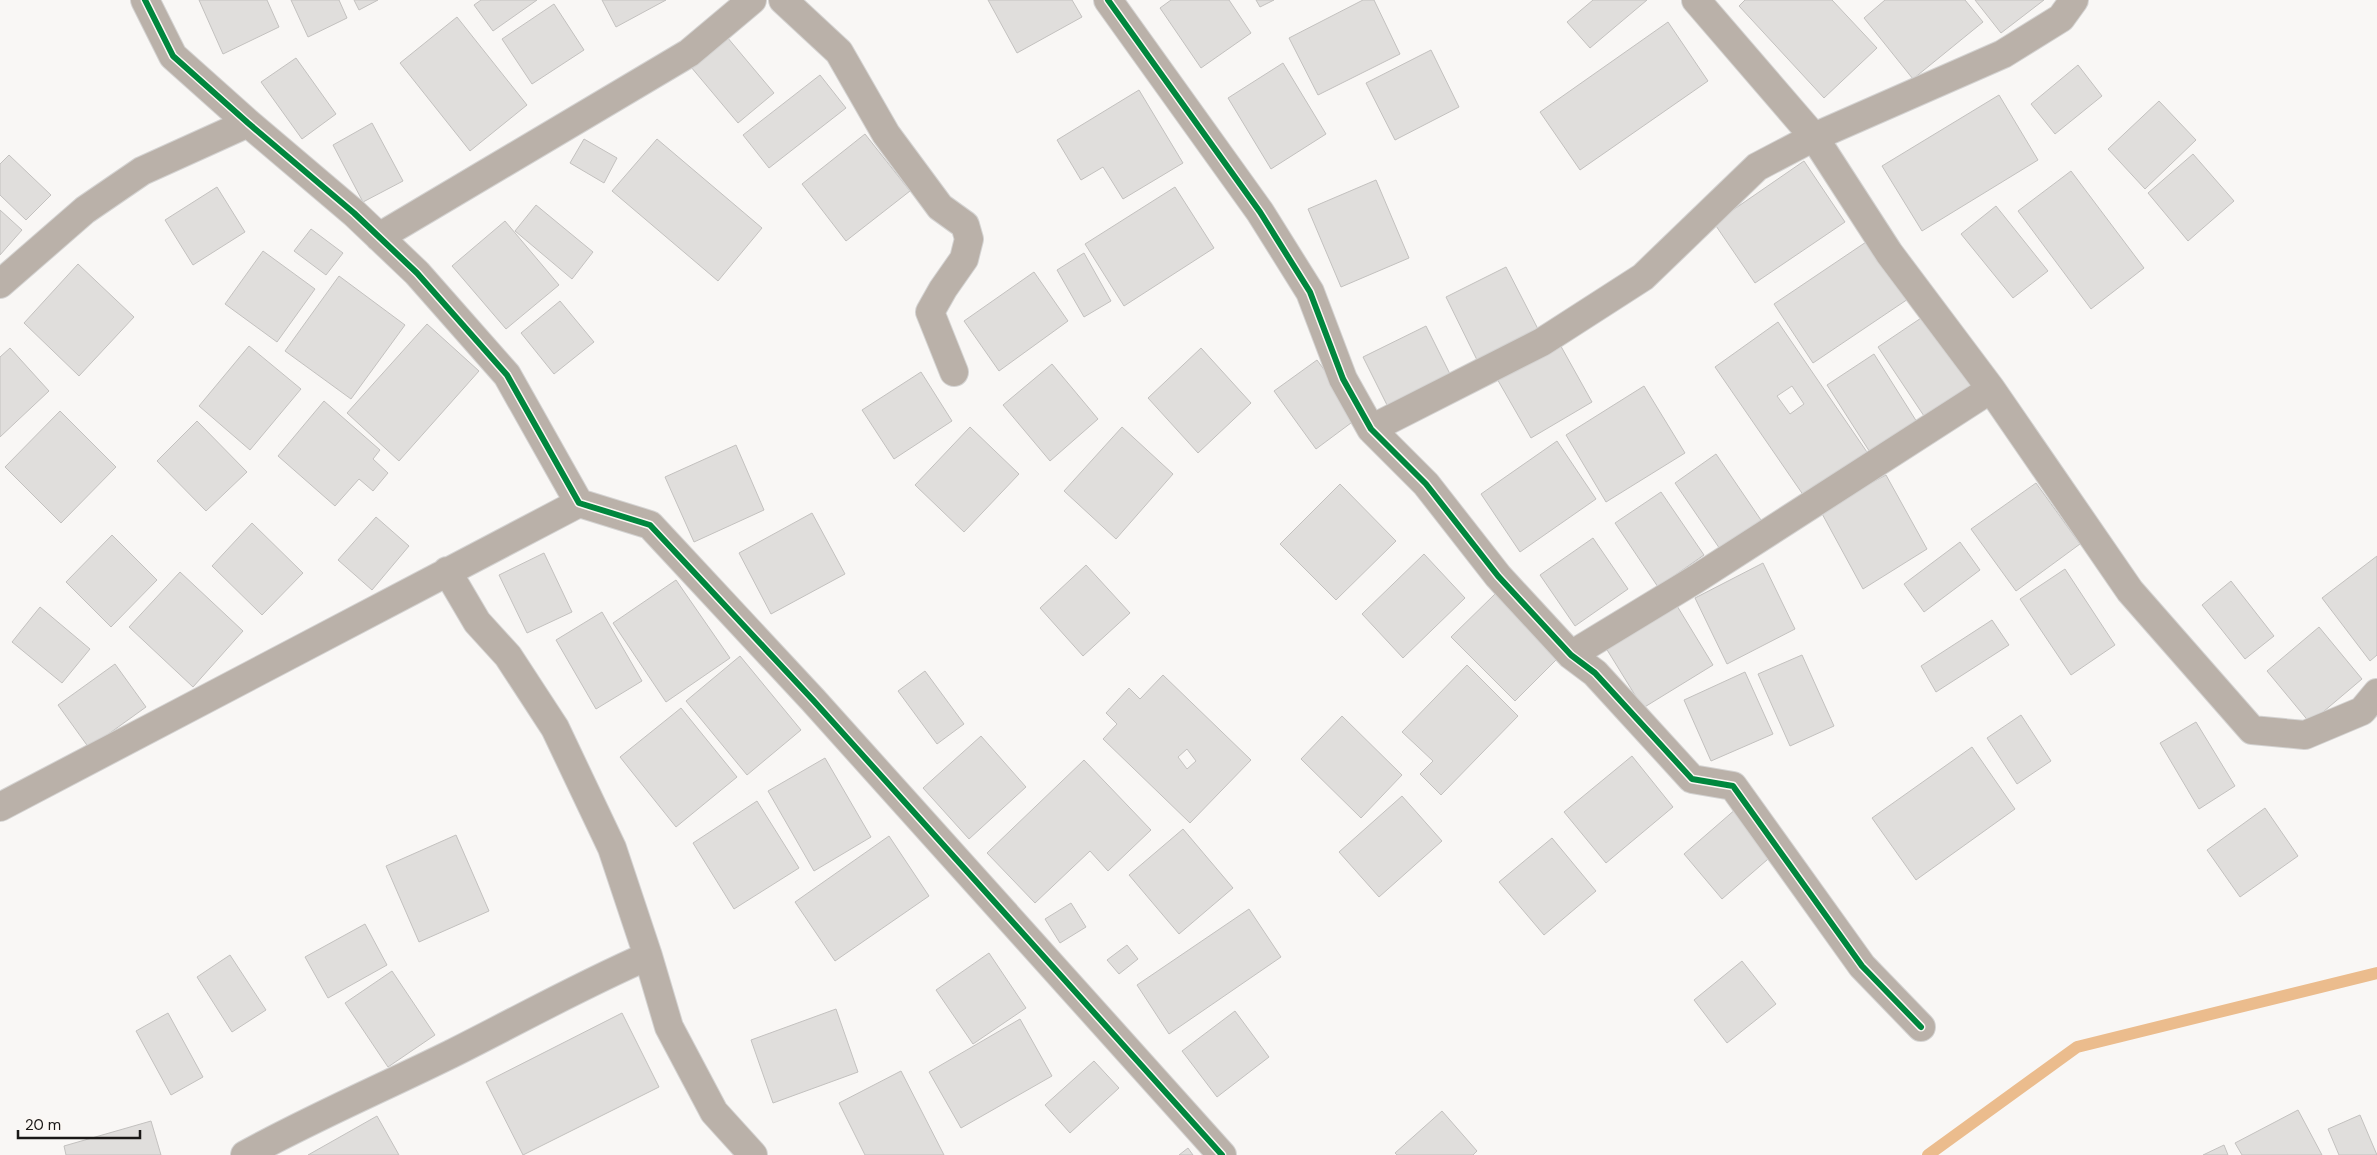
<svg xmlns="http://www.w3.org/2000/svg" width="2377" height="1155" font-family="'DM Sans',sans-serif">
	<rect width="100%" height="100%" fill="#f9f7f5"/>
	<g fill="none" stroke-linecap="round" stroke-linejoin="round">
		<!-- stream -->
		<path stroke="#ebbc8d" stroke-width="12" d="M1928,1155l149,-108 300,-74"/>
	</g>
	<!-- building -->
	<path fill="#e0dedc" stroke="#c3c1bf" fill-rule="evenodd" d="M199,0h68l12,27 -56,27z
		M291,0h48l8,18 -39,19z
		M354,0h24l-19,10z
		M481,0h56l-44,31 -19,-26z
		M602,0h64l-50,27z
		M988,0h84l10,17 -65,36z
		M1171,0h58l22,33 -50,35 -41,-60z
		M1256,0h18l-14,7z
		M1363,0h11l26,54 -82,41 -29,-57z
		M1593,0h54l-57,48 -23,-26z
		M1745,0h87l45,48 -53,50 -85,-92z
		M1885,0h80l18,22 -70,57 -49,-61z
		M1975,0h69l-43,33z
		M554,4l30,46 -52,34 -30,-45z
		M457,17l70,88 -57,46 -70,-88z
		M1668,22l40,59 -128,89 -40,-58z
		M727,37l47,56 -36,30 -47,-56z
		M1431,50l28,57 -64,33 -29,-57z
		M296,58l40,56 -34,25 -41,-57z
		M1283,63l43,71 -55,35 -43,-71z
		M2078,65l24,31 -47,38 -24,-30z
		M820,75l26,33 -77,60 -26,-33z
		M1139,90l44,73 -60,36 -20,-32 -22,13 -24,-40z
		M1999,95l39,65 -116,71 -40,-65z
		M2159,101l37,39 -51,49 -37,-40z
		M372,123l31,58 -40,21 -30,-57z
		M865,134l45,57 -64,50 -44,-57z
		M584,139l33,19 -13,25 -34,-20z
		M657,139l105,89 -44,53 -106,-90z
		M2193,154l41,47 -46,40 -40,-48z
		M9,155l42,40 -25,25 -26,-25v-31z
		M1804,161l41,61 -90,61 -41,-60z
		M2071,171l73,97 -53,41 -73,-98z
		M1376,180l33,78 -68,29 -33,-78z
		M217,187l28,45 -52,33 -28,-45z
		M1175,187l39,61 -90,58 -39,-62z
		M536,205l57,47 -21,27 -57,-48z
		M1996,206l52,65 -35,27 -52,-64z
		M0,210l22,20 -22,25z
		M505,221l54,64 -53,44 -54,-63z
		M311,229l32,24 -17,22 -32,-24z
		M1872,238l39,59 -98,66 -39,-59z
		M263,251l52,38 -38,53 -52,-38z
		M1084,253l27,48 -27,16 -27,-47z
		M78,264l56,53 -55,59 -55,-53z
		M1506,267l33,64 -61,31 -32,-65z
		M1034,272l34,49 -69,50 -35,-50z
		M339,276l66,49 -54,74 -66,-48z
		M560,301l34,41 -40,32 -33,-41z
		M1930,312l50,75 -52,35 -50,-75z
		M1778,322l91,133 -63,44 -91,-132zM1792,386l12,18 -14,10 -13,-18z
		M427,324l52,47 -80,90 -52,-48z
		M1426,326l28,56 -63,31 -28,-56z
		M1558,341l34,61 -61,36 -35,-61z
		M249,346l52,43 -51,61 -51,-44z
		M10,348l39,43 -49,46v-80z
		M1201,348l50,55 -53,50 -50,-55z
		M1874,354l48,76 -47,30 -48,-75z
		M1317,360l42,57 -43,32 -42,-58z
		M1052,364l46,55 -48,42 -47,-56z
		M921,372l31,49 -58,38 -32,-49z
		M1644,386l41,67 -79,49 -40,-67z
		M324,401l56,49 -7,9 15,14 -15,18 -14,-12 -24,27 -57,-50z
		M60,411l56,56 -55,56 -56,-56z
		M197,421l50,51 -41,39 -49,-50z
		M970,427l49,47 -55,58 -49,-47z
		M1122,427l51,47 -57,65 -52,-48z
		M1557,441l39,58 -76,53 -39,-58z
		M736,445l28,65 -70,32 -29,-65z
		M1716,454l47,69 -41,29 -47,-69z
		M1886,475l41,74 -64,40 -43,-79z
		M2036,483l44,61 -64,47 -45,-62z
		M1340,484l56,57 -60,59 -56,-56z
		M1661,492l43,63 -46,32 -43,-64z
		M812,513l33,61 -74,40 -32,-61z
		M376,517l33,29 -37,44 -34,-30z
		M252,523l51,50 -41,42 -50,-49z
		M112,535l45,45 -46,47 -45,-45z
		M1593,538l35,51 -53,37 -35,-51z
		M1960,542l20,28 -56,42 -20,-28z
		M544,553l28,59 -45,21 -28,-58z
		M1424,554l41,44 -62,60 -41,-44z
		M2377,556v99l-7,6 -48,-63z
		M1763,563l32,66 -68,35 -32,-66z
		M1086,565l44,48 -47,43 -43,-48z
		M2065,569l50,76 -44,30 -51,-76z
		M180,572l63,59 -50,56 -64,-60z
		M676,580l54,78 -64,44 -53,-79z
		M2231,581l43,55 -29,23 -43,-54z
		M1495,594l63,64 -43,43 -64,-64z
		M1671,596l42,69 -70,43 -42,-68z
		M40,607l50,42 -28,34 -50,-41z
		M602,612l40,69 -46,28 -40,-69z
		M1992,620l17,25 -73,47 -15,-26z
		M2319,627l43,52 -52,44 -43,-52z
		M1802,655l32,71 -44,20 -32,-72z
		M740,656l61,74 -54,45 -61,-74z
		M115,664l31,43 -57,41 -31,-43z
		M1467,665l51,51 -77,79 -21,-21 13,-13 -31,-29z
		M925,671l39,53 -27,20 -39,-53z
		M1745,672l28,62 -62,27 -27,-61z
		M1163,675l88,85 -61,63 -87,-84 14,-15 -11,-11 23,-25 11,11zM1187,749l9,12 -9,8 -9,-12z
		M681,708l56,69 -61,50 -56,-70z
		M2021,715l30,46 -34,23 -30,-46z
		M1342,716l60,59 -41,43 -60,-59z
		M2196,722l39,64 -36,23 -39,-66z
		M981,736l45,51 -57,52 -46,-51z
		M1972,747l43,62 -99,71 -44,-62z
		M1632,756l41,51 -67,56 -42,-51z
		M825,758l46,79 -57,34 -46,-80z
		M1084,760l67,70 -43,41 -18,-20 -55,52 -48,-50z
		M1402,796l40,45 -63,56 -40,-45z
		M757,801l42,67 -65,41 -41,-66z
		M1737,808l38,45 -53,46 -38,-45z
		M2265,808l33,48 -58,41 -33,-47z
		M1183,829l50,59 -54,46 -50,-59z
		M456,835l33,76 -70,31 -33,-76z
		M889,836l40,60 -94,65 -40,-59z
		M1552,838l44,53 -52,44 -45,-53z
		M1071,903l15,24 -26,16 -15,-24z
		M1249,909l32,48 -112,77 -32,-49z
		M365,924l22,41 -59,33 -23,-41z
		M1127,945l11,14 -19,15 -12,-14z
		M989,953l37,55 -53,36 -37,-54z
		M230,955l36,55 -34,22 -35,-55z
		M1742,961l34,43 -49,39 -33,-43z
		M392,971l43,64 -47,32 -43,-64z
		M836,1009l22,63 -85,31 -22,-63z
		M1235,1011l34,46 -52,40 -35,-46z
		M168,1013l35,64 -32,18 -35,-64z
		M622,1013l37,74 -136,68 -37,-73z
		M1020,1019l32,57 -91,52 -32,-56z
		M1094,1061l25,27 -49,45 -25,-28z
		M901,1071l43,84h-79l-26,-52z
		M2298,1110l24,45h-80l-7,-12z
		M1442,1111l35,40 -4,4h-76l-2,-2z
		M2360,1115l17,40h-38l-11,-26z
		M377,1116l22,39h-91z
		M151,1121l10,34h-95l-2,-9z
		M2224,1145l4,10h-25z
		M1188,1148l5,7h-14z"/>
	<g fill="none" stroke-linecap="round" stroke-linejoin="round">
		<defs>
			<path id="street" d="M145,0l28,56 75,67 106,90 63,60 90,102 72,128 71,22 163,175 409,455
				M783,0l56,52 47,82 54,73 25,18 4,14 -5,20 -21,30 -13,23 24,60
				M1108,0l152,212 50,80 33,87 28,50 55,55 72,92 73,79 24,18 97,106 41,7 129,180 59,61
				M1696,0l118,137 75,116 102,136 139,202 122,139 53,5 57,-24 15,-18
				M379,237l310,-184 63,-53
				M0,284l85,-74 57,-39 106,-48
				M1371,429l171,-87 101,-65 114,-110 57,-30 189,-83 58,-36 13,-18
				M1571,655l125,-76 295,-190
				M0,807l579,-304
				M648,956l21,71 45,85 39,43
				M245,1155c67,-37 137,-67 206,-101 66,-33 130,-69 197,-98l-36,-108 -57,-120 -47,-72 -31,-34 -30,-51"/>
		</defs>
		<!-- street casing -->
		<use href="#street" stroke="#d4d3d2" stroke-width="30"/>
		<!-- street -->
		<use href="#street" stroke="#bab1a9" stroke-width="28"/>
		<defs>
			<path id="cycleway" d="M145,0l28,56 75,67 106,90 63,60 90,102 72,128 71,22 163,175 409,455
				M1108,0l152,212 50,80 33,87 28,50 55,55 72,92 73,79 24,18 97,106 41,7 129,180 59,61"/>
		</defs>
		<!-- cycleway casing -->
		<use href="#cycleway" stroke="#fbf7f3" stroke-width="9"/>
		<!-- cycleway -->
		<use href="#cycleway" stroke="#00873e" stroke-width="6"/>
	</g>
	<!-- scale -->
	<path d="M18 1130v8h122v-8" fill="none" stroke="#1a1817" stroke-width="2.5"/>
	<text x="25" y="1130" font-size="15" fill="#1a1817" stroke="#fbf7f3" stroke-width="4" paint-order="stroke">20 m</text>
</svg>
